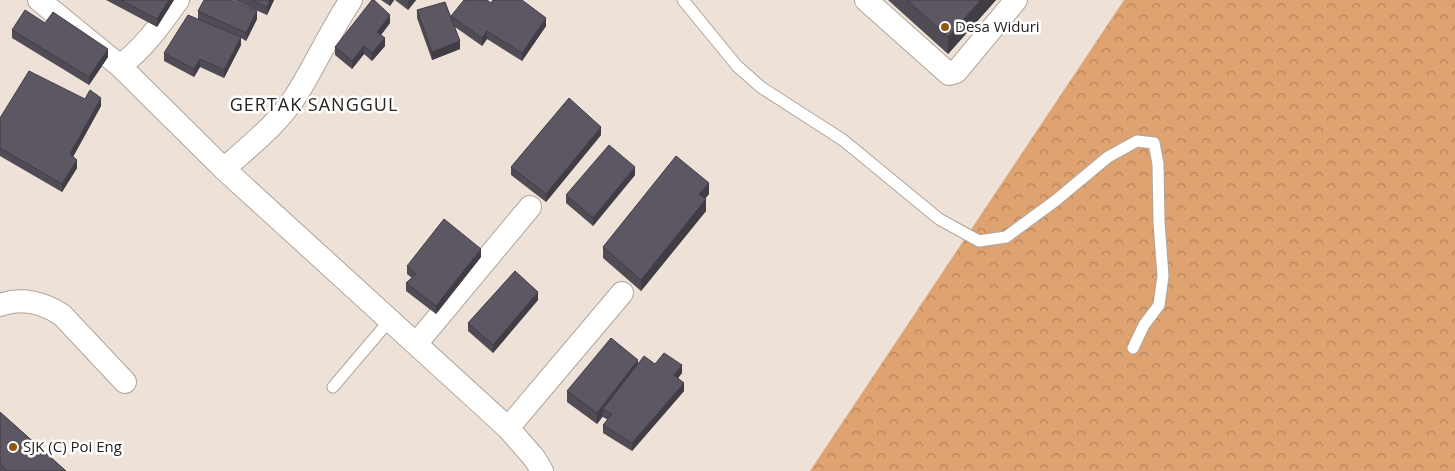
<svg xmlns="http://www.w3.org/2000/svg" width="1455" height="471" font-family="'Open Sans',sans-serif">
	<defs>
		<pattern id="forest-crowns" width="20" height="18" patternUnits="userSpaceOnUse" patternTransform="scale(1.25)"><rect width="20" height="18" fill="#dfa271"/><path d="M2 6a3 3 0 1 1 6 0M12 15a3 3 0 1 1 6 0" fill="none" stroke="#b5845c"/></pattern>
	</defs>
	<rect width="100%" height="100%" fill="#eee1d7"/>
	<!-- forest -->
	<path fill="url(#forest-crowns)" d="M1124,0h331v471h-645z"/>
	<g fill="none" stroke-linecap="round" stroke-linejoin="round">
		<defs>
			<path id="service" d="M683,0l54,66 25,22 81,52 96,79 40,22 27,-4 49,-36 53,-44 29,-16 17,2 4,21 1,58 4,54 -4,29 -15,20 -11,23
				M333,387l56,-66"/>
			<path id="minor" d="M39,0l81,66 104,103 284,259 27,31 7,12
				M866,0l83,74 7,-2 60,-72
				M120,66c25,-19 40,-41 58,-66
				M224,169c24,-22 53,-44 71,-72 20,-31 35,-66 56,-97
				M0,305c22,-8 44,-2 62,10l63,67
				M416,344l114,-137
				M508,428l114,-135"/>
		</defs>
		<!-- service casing -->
		<use href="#service" stroke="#b1a59b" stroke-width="13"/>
		<!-- minor casing -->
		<use href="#minor" stroke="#b1a59b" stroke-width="24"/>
		<!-- service -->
		<use href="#service" stroke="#fff" stroke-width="11"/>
		<!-- minor -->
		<use href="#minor" stroke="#fff" stroke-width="22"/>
	</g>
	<!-- wall -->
	<path fill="#504b55" d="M106,0h68l-17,27z
		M233,0h41l-7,15z
		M381,0h13l-4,6z
		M395,0h21l-8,10z
		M888,0h108l-48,54z
		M491,3l55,23 -24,35 -35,-22 -5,7 -27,-19 5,22 -28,11 -15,-42v-8l34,8v-2z
		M198,11l59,8 -11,22 -5,-3v7l-17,33 -24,-11 -6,10 -30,-16v-8l34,-34z
		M45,23l63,34 -19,28 -77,-47v-8z
		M390,23l-9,12 4,11 -13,15 -8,-7 -12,15 -17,-14v-8z
		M85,99l16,7 -28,51 4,11 -15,24 -62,-36v-38z
		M601,135l-55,67 -35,-27v-8z
		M635,175l-42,51 -27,-23v-8z
		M709,194l-4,5 1,12 -65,80 -38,-33v-11z
		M481,257l-45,57 -30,-23v-8l6,-5 -5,-4v-8z
		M538,300l-45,53 -25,-22v-8z
		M638,363l17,1 27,9 -4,5 6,13 -52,60 -29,-18v-8l5,-5 -5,-3v-1l-6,8 -30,-22v-11z
		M0,412l66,59h-66z"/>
	<!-- shaded-wall -->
	<path fill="#413d45" d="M169,0h5l-17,27v-8z
		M270,0h4l-7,15v-8z
		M390,0h4l-4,6z
		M409,0h7l-8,10v-8z
		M981,0h15l-48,54v-17z
		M257,11v8l-11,22v-8z
		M390,15v8l-13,17v-8z
		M546,18v8l-24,35v-8z
		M487,31v8l-5,7v-8z
		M241,37v8l-17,33v-8z
		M385,38v8l-13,15v-8z
		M460,41v8l-28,11v-8z
		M364,46v8l-12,15v-8z
		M108,49v8l-19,28v-8z
		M200,59v8l-6,10v-8z
		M101,98v8l-31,56v-8z
		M601,127v8l-55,67v-8z
		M77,160v8l-15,24v-8z
		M635,167v8l-42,51v-8z
		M709,183v11l-10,11v-11z
		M706,199v12l-65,80v-11z
		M481,249v8l-45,57v-8z
		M538,292v8l-45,53v-8z
		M638,360v11l-35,38v7l-6,8v-11z
		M682,365v8l-8,10v-8z
		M684,383v8l-52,60v-8z"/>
	<!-- building -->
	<path fill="#5d5763" stroke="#413d45" d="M121,0h48l-12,19z
		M204,0h27l26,11 -11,22 -48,-22z
		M251,0h19l-3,7z
		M372,0h2l16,15 -13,17 8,6 -13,15 -8,-7 -12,15 -17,-14z
		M464,0h23l4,3 2,-3h29l24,18 -24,35 -35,-22 -5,7 -31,-22z
		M907,0h74l-33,37z
		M445,2l15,39 -28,11 -15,-42z
		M25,10l20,13 8,-11 55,37 -19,28 -77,-47z
		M188,15l53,22 -17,33 -24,-11 -6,10 -30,-16z
		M29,71l56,28 5,-9 11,8 -31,56 7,6 -15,24 -62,-36v-30z
		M569,98l32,29 -55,67 -35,-27z
		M609,145l26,22 -42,51 -27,-23z
		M676,156l33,27 -10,11 7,5 -65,81 -38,-33z
		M444,219l37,30 -45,57 -30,-23 10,-9 -9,-8z
		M515,271l23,21 -45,53 -25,-22z
		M611,338l27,22 -41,53 -30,-22z
		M664,353l18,12 -8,10 10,8 -52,60 -29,-18 9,-11 -9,-5 41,-53 11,8z
		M0,412l66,59h-58l-8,-7z"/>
	<!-- markers -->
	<g fill="#8f580f" stroke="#fff" stroke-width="2">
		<circle cx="945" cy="27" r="5"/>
		<circle cx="13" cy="447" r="5"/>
	</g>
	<g text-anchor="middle" stroke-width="5" stroke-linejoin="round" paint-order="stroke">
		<!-- poi labels -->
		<g font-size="15" fill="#28231f" stroke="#fff" text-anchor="start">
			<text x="955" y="32">Desa Widuri</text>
			<text x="23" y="452">SJK (C) Poi Eng</text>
		</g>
		<!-- quarter labels -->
		<g font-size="18" letter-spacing="1" fill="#28231f" stroke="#fff">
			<text x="314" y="111">GERTAK SANGGUL</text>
		</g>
	</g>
</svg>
